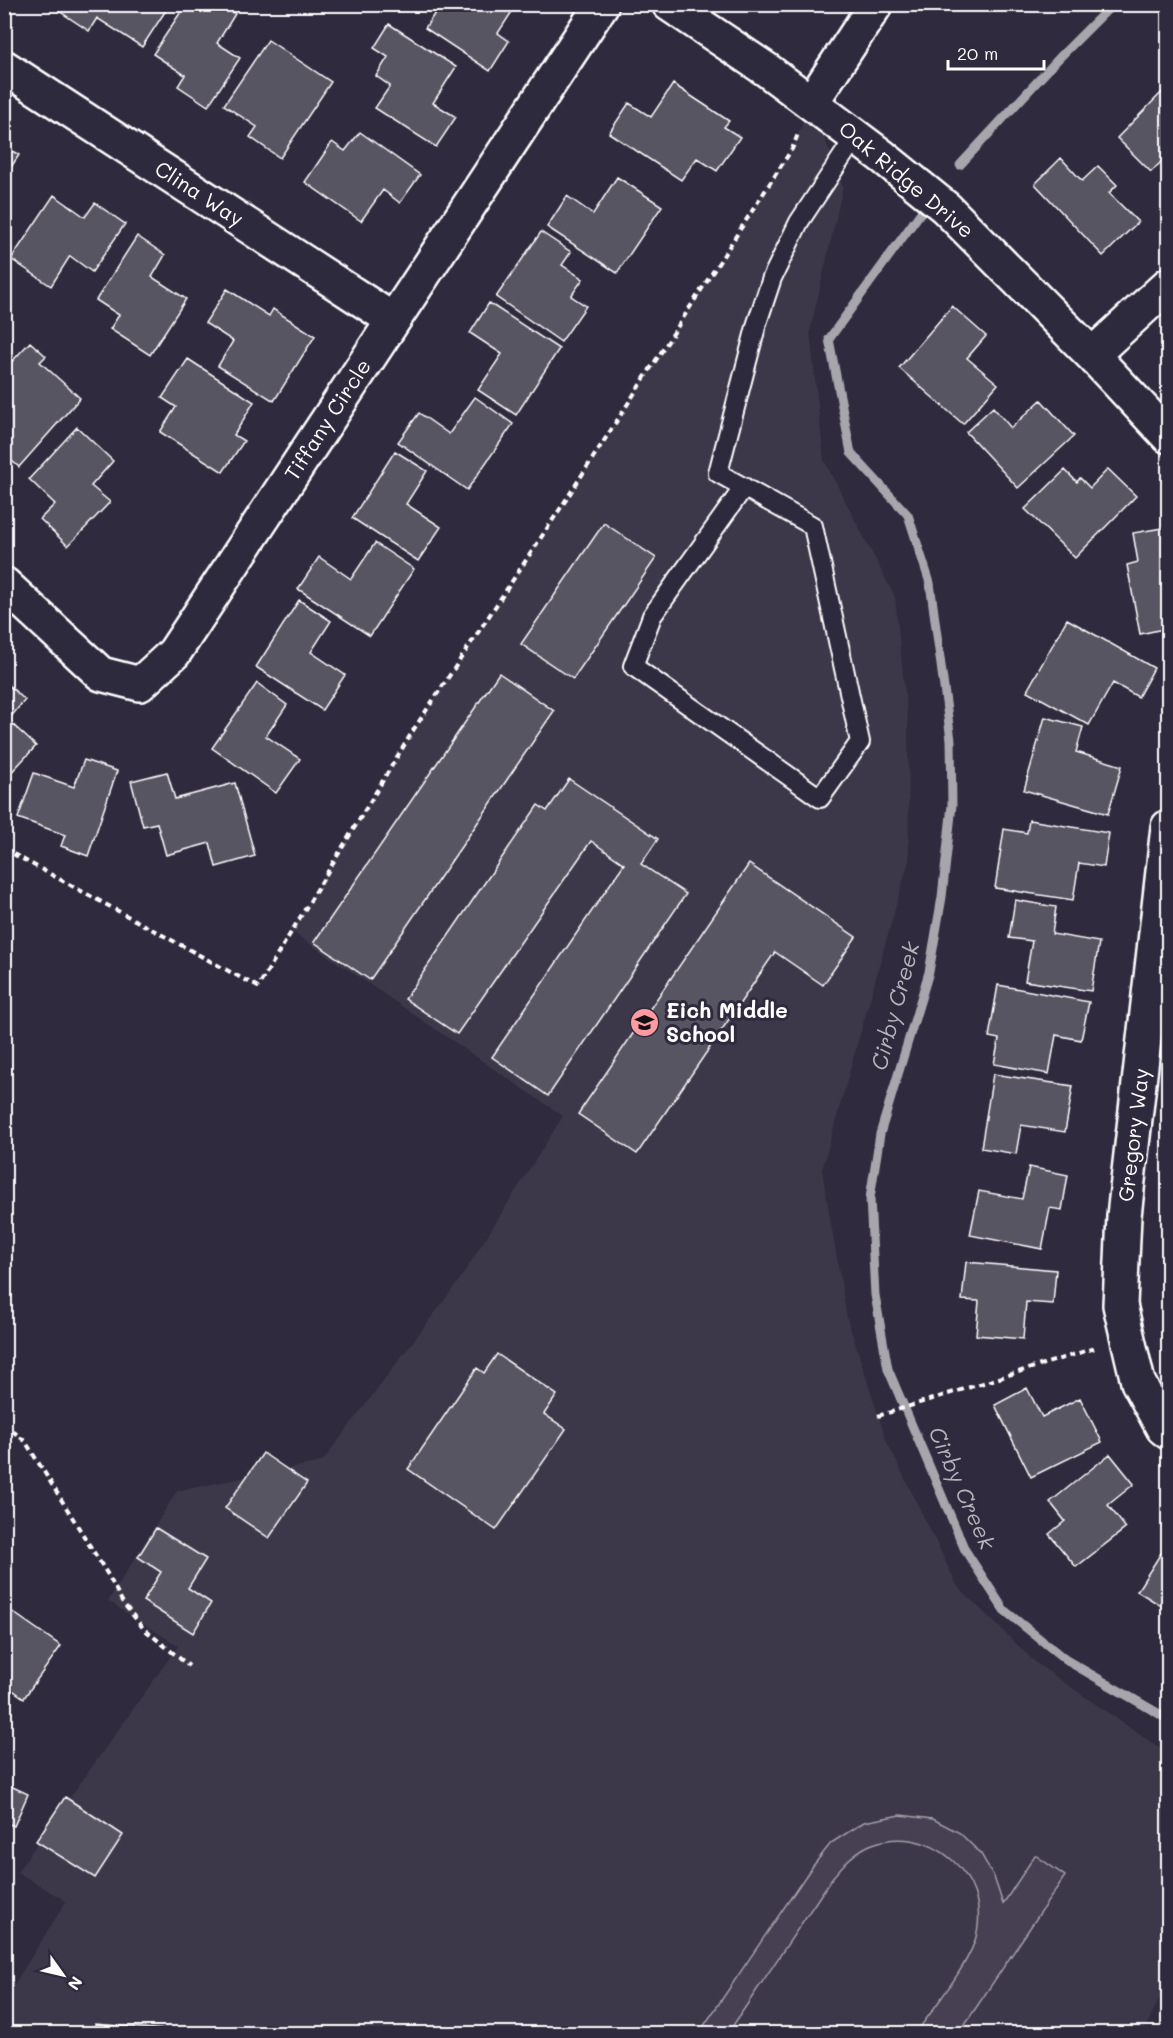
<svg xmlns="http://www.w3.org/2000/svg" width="1173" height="2038" font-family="Mali,sans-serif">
	<rect width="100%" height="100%" fill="#2f2a3d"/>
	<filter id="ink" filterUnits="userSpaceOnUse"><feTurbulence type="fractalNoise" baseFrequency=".0167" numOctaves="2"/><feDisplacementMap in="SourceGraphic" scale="12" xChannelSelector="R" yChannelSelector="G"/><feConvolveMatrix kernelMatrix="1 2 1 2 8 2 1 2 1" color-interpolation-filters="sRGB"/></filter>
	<g filter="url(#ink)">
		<!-- built -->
		<path fill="#3c3749" d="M811,103l32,84 -33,145 14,128 71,137 13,125 1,138 -87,310 25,148 40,124 71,145 78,76 132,91v228l-26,52h-1137l-1,-33 62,-100 -49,-29 161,-226 -70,-45 69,-110 145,-29 136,-180 105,-166 -272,-185 123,-202 146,-220 232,-360z"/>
		<!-- garden -->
		<path fill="#464152" stroke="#a2a0a8" stroke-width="1.5" d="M900,1815l33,4 27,14 21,21 13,23 9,27 32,-49 30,21 -106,157h-43c17,-24 53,-69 60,-96 16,-62 -48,-116 -106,-92 -16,7 -27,20 -38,33l-104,155h-29l110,-162 22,-28 33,-21z"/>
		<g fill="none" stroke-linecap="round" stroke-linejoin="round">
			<!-- stream -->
			<path stroke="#a7a6ad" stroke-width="9" d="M960,165l100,-108 53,-53
				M924,208l-95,131 22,114 57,62 22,68 21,157 1,65 -10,92 -13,75 -49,162 -10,64 5,97 13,74 77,181 39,60 62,50 102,59
				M1166,2034l2,-5"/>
		</g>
		<!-- building -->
		<path fill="#595564" stroke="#fff" stroke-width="1.5" d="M63,4h107l-28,43 -45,-29 -8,13 -30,-20z
			M186,4h34l15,10 -18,29 23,15 -32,48 -30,-20 7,-11 -32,-21z
			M435,4h82l-19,29 11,8 -19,30 -65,-43 14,-21z
			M389,24l67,43 -23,36 23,14 -20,30 -61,-39 15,-22 -14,-10 12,-19 -14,-9z
			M268,40l63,42 -51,76 -30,-21 7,-10 -33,-22z
			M673,84l56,37 -5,6 16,10 -23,34 -20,-13 -16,22 -72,-47 20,-30 22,14z
			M1165,89l3,3v63l-17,17 -34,-34z
			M360,132l60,43 -20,28 -17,-13 -22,31 -56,-39 27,-40 13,9z
			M4,146l15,9 -15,23z
			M1061,158l21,23 16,-15 19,19 -8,8 29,29 -35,34 -68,-72z
			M617,177l45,29 -45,67 -70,-46 20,-31 26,18z
			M54,195l31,22 10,-14 30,21 -33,48 -22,-16 -19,30 -40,-27z
			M541,232l30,20 -9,13 21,14 -12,17 15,10 -25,36 -65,-45z
			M137,236l28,19 -13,22 34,22 -36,56 -40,-26 9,-14 -23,-15z
			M227,289l42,27 4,-7 42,27 -41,65 -56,-35 15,-25 -28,-18z
			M489,303l70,46 -43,66 -38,-25 24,-36 -32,-21z
			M952,306l34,30 -19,22 31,26 -35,40 -64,-56z
			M30,342l16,14 -6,6 40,36 -61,69 -15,-13v-84z
			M188,359l66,43 -20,33 10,6 -21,31 -63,-40 16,-25 -14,-9z
			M475,397l38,27 -46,66 -69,-48 21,-29 30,21z
			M1041,400l33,36 -56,52 -52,-56 27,-25 18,21z
			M77,427l36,34 -22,25 19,16 -42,44 -28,-27 15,-15 -26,-25z
			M395,451l32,20 -21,33 35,23 -23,34 -66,-43z
			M1108,469l28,27 -61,62 -50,-49 40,-39 12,12 3,-4 10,10z
			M604,523l52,35 -83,121 -52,-35z
			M1168,527v101l-28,6 -13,-69 11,-3 -5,-29z
			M375,543l39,26 -44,67 -72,-47 21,-32 32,22z
			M299,600l32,21 -20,31 34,23 -23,35 -66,-43z
			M1067,619l87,49 -16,29 -25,-14 -24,42 -62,-34z
			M499,673l55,38 -184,269 -56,-38z
			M4,681l21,19 -17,20 28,26 -32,34z
			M257,683l30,22 -21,31 34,23 -24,34 -64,-45z
			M1045,717l38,10 -7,25 46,14 -14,48 -84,-24z
			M84,760l33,11 -29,85 -27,-10 4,-11 -47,-17 16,-45 40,14z
			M167,772l8,27 60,-16 20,73 -39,11 -6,-24 -44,12 -9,-32 -14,3 -12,-45z
			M569,779l89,60 -17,25 45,30 -138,202 -56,-39 132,-193 -33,-23 -134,193 -52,-35 133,-194 9,6z
			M1029,820l80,13 -5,34 -25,-4 -6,37 -78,-12 9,-59 23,4z
			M749,864l107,73 -33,48 -48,-33 -138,202 -59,-40z
			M1015,900l41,7 -4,27 47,8 -8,49 -66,-10 7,-40 -23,-3z
			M998,985l91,17 -8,38 -25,-5 -7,39 -55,-10 5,-25 -10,-2z
			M993,1074l80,12 -8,46 -44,-7 -5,29 -35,-6z
			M1029,1167l39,8 -6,35 -12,-2 -8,41 -72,-14 9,-44 43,8z
			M966,1262l90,8 -3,34 -27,-2 -3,37 -47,-4 3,-34 -17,-1z
			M497,1354l60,41 -13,19 22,15 -70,101 -88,-61 69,-101 7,5z
			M1027,1388l15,29 38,-19 22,44 -71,35 -36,-72z
			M263,1453l44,30 -38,55 -44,-30z
			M1110,1454l24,30 -26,21 18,23 -50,39 -27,-33 16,-13 -15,-19z
			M156,1528l50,31 -18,29 23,15 -18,30 -50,-32 18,-29 -23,-15z
			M1168,1542v68l-31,-19z
			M4,1606l57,40 -37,52 -20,-14z
			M4,1783l24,11 -14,32 -10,-4z
			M65,1797l58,38 -28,43 -59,-37z
			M95,2024l105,9 -106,1z"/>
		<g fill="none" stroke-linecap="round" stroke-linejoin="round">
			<defs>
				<path id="service" d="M744,487l-92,129 -19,50 187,132 40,-56 -47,-216 -95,-53 39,-150 15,-45 27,-56 57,-86"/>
				<path id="minor" d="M669,4l98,66 116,87 63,51 146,147 76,81
					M4,67l389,253
					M811,103l65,-99
					M1092,355l76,-70
					M4,584l97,90 39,10 34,-31 428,-649
					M1168,827l-44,389 -4,89 18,77 25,46 5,4"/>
			</defs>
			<!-- service casing -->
			<use href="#service" stroke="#fff" stroke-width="22"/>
			<!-- minor casing -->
			<use href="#minor" stroke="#fff" stroke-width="38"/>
			<!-- path -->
			<path stroke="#fff" stroke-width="4" stroke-dasharray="6 4.5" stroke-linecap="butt" d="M4,849l254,138 156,-258 146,-220 232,-360 6,-15
				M878,1416l220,-69
				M4,1424l21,17 83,134 15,28 21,26 45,37"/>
			<!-- service -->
			<use href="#service" stroke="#2f2a3d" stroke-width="18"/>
			<!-- minor -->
			<use href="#minor" stroke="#2f2a3d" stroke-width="33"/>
		</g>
	</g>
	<!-- icons -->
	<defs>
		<symbol id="school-disc" viewBox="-11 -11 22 22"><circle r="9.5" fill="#ff9aa2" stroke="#2f2a3d"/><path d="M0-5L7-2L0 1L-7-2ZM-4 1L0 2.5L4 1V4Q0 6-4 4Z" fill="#111"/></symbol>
	</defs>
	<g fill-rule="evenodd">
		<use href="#school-disc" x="628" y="1006" width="33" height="33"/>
	</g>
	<g text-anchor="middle" stroke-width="6" stroke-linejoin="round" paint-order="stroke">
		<!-- street labels -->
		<g font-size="21" fill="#fff" stroke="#2f2a3d">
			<text transform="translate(906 180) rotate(40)" y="7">Oak Ridge Drive</text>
			<text transform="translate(199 194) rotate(33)" y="7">Clina Way</text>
			<text transform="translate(328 420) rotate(-57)" y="7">Tiffany Circle</text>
			<text transform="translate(1134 1135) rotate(-83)" y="7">Gregory Way</text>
		</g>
		<!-- poi labels -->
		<g font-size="21" font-weight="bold" fill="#fff" stroke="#2f2a3d" text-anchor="start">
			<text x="666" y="1018">Eich Middle<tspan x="666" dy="24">School</tspan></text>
		</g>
		<!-- water labels -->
		<g font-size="22" font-style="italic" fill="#b6b4bb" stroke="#2f2a3d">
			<text transform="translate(895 1006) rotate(-75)" y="8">Cirby Creek</text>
			<text transform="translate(962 1488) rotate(66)" y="8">Cirby Creek</text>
		</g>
	</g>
	<!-- margin -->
	<rect width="1173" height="2038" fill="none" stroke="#2f2a3d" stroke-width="24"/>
	<rect x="12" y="12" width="1149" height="2014" fill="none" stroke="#fff" stroke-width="2" filter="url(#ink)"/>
	<!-- north arrow -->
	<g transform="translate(63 1975) rotate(124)" stroke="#2f2a3d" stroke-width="4.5" paint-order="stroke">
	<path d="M0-4.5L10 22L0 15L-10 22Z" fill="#ffffff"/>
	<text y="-9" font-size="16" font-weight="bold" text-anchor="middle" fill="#ffffff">N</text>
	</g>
	<!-- scale -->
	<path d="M948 60v9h96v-9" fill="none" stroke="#ffffff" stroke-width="3"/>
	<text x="957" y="60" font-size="18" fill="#ffffff" stroke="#2f2a3d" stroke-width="4.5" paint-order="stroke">20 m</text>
</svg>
